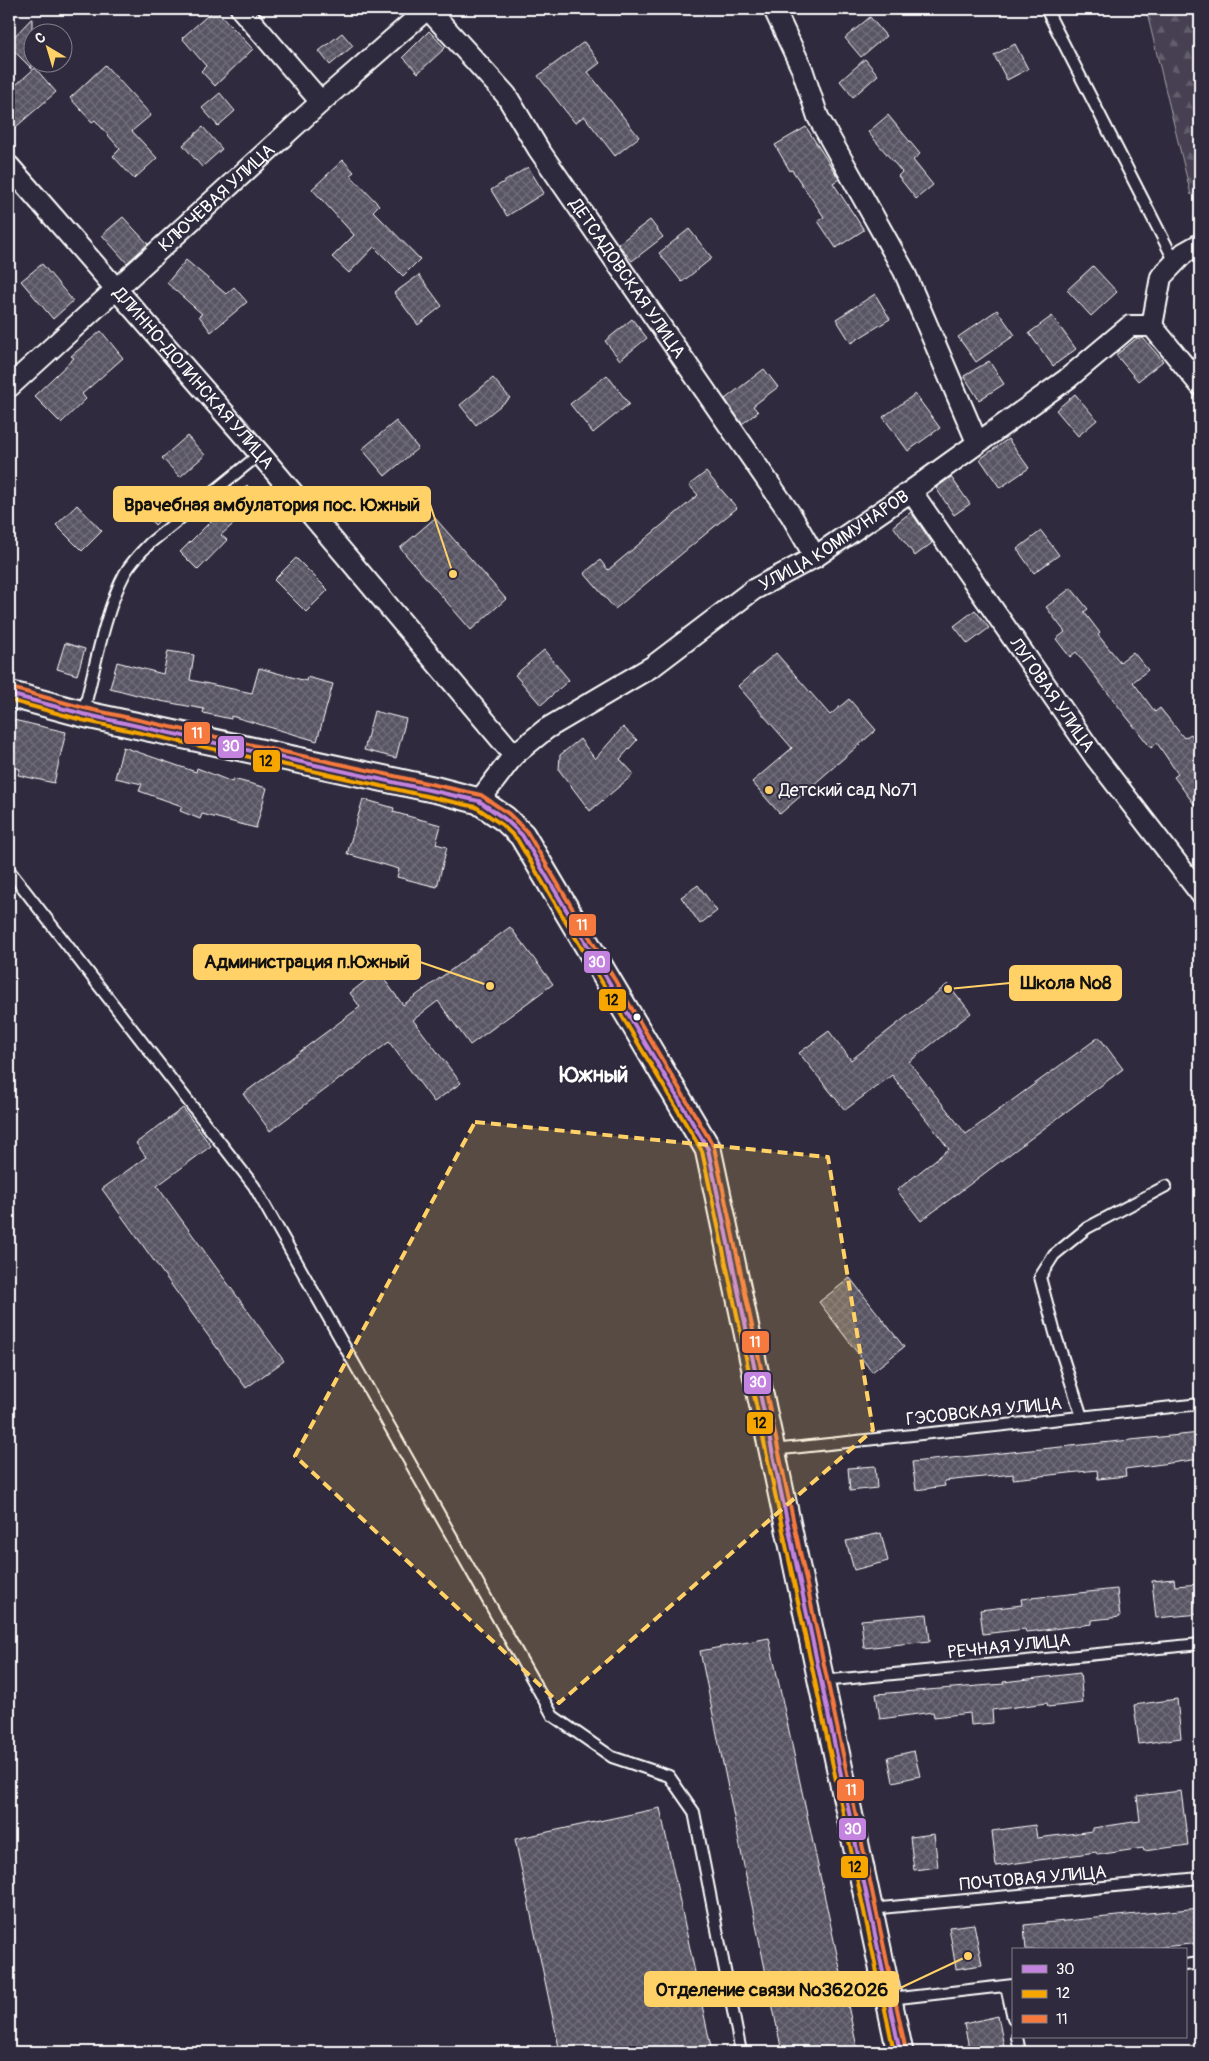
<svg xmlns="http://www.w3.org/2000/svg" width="1209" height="2061" font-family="Pangolin,sans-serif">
	<defs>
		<pattern id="forest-firs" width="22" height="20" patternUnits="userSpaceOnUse" patternTransform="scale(1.25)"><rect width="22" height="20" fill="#464152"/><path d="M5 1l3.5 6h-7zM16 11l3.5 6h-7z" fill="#625e6c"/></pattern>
		<pattern id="building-cross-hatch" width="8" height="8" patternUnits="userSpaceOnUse" patternTransform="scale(1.25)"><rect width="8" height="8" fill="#595564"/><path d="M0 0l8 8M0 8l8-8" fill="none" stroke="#726e7b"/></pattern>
	</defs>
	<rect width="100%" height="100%" fill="#2f2a3d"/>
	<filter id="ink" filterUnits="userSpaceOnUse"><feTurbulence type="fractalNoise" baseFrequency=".02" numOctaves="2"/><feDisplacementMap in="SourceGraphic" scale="10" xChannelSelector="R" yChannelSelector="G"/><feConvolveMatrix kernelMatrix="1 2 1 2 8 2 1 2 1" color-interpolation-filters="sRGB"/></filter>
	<g filter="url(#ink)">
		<!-- forest -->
		<path fill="url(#forest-firs)" stroke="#a2a0a8" d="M1146,9h54v179l-9,7z"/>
		<!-- building -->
		<path fill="url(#building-cross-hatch)" stroke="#fff" d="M215,9l38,40 -38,37 -14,-15 5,-5 -24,-28z
			M870,17l16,19 -25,21 -16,-19z
			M32,18v51l-23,-23v-4z
			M429,31l16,17 -27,25 -15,-16z
			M342,33l11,13 -23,19 -11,-14z
			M584,42l16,21 -12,9 51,65 -24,19 -31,-40 -9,7 -37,-47z
			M1015,44l13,25 -21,11 -13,-25z
			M865,59l13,16 -25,22 -13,-16z
			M105,65l46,50 -19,16 25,27 -23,21 -21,-23 7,-7 -25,-29 -3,2 -22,-24z
			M35,68l21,24 -47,41v-42z
			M220,93l15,18 -17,15 -16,-18z
			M888,115l32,39 -7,6 20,25 -17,14 -18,-23 4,-4 -34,-40z
			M203,127l19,22 -20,18 -19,-22z
			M806,127l33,52 -6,4 31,47 -28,18 -18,-27 6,-4 -32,-47 -2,1 -15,-26z
			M343,160l11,12 -4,3 29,30 -6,6 47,48 -17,17 -29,-29 -25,26 -17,-16 22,-22 -42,-46z
			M528,167l16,26 -37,23 -16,-26z
			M123,217l25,27 -21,19 -25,-28z
			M650,220l13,17 -31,24 -14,-17z
			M689,229l23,29 -30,24 -23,-29z
			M186,260l40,34 8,-7 13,15 -36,30 -12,-16 3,-2 -35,-31z
			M42,264l31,37 -20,18 -32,-38z
			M1093,266l24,26 -26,24 -24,-26z
			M419,275l23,31 -24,19 -24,-32z
			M875,294l15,25 -39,24 -15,-24z
			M997,310l18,25 -39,27 -18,-25z
			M1052,316l24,33 -23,17 -24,-33z
			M632,319l15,19 -27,22 -15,-19z
			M101,331l22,27 -41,36 4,5 -25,24 -27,-27 40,-38 -3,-2z
			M1137,338h6l20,23 -25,20 -22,-26z
			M989,361l15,23 -25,16 -15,-24z
			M764,369l14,18 -25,19 5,6 -16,12 -17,-25z
			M607,375l22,29 -36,29 -23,-29z
			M493,378l17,20 -34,27 -16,-20z
			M915,394l25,34 -32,23 -25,-34z
			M1075,394l22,26 -19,16 -22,-26z
			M396,421l22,27 -33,28 -23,-27z
			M187,436l18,19 -25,22 -18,-19z
			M1008,439l21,29 -29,20 -20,-29z
			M706,472l31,36 -122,101 -31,-36 16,-13 8,10 90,-75 -9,-10z
			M951,477l19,27 -16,11 -18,-27z
			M247,485l13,15 -39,35 6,5 -29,30 -18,-18z
			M152,489l20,20 -17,16 -19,-20z
			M77,505l25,26 -20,20 -26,-26z
			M911,512l21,31 -17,13 -22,-30z
			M435,518l71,81 -35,31 -71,-82z
			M1041,531l18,24 -25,18 -17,-24z
			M296,558l32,32 -22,22 -32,-32z
			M1071,588l17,21 -4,3 16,21 -2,2 22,27 13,-10 15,18 -15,12 22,30 5,-4 24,30 7,-4 9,15v63l-26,-35 4,-3 -21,-31 -6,5 -75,-96 -6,5 -14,-18 9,-7 -19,-25z
			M975,610l14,18 -21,16 -14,-18z
			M65,643l20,6 -8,26 -20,-6z
			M544,650l25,30 -28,25 -26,-30z
			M168,651l26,4 -4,25 62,13 7,-25 47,13 1,-4 26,7 -16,57 -86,-25v3l-28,-6 1,-4 -44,-8 -50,-13 7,-26 46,12z
			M776,653l54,62 19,-16 27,31 -96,84 -28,-32 40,-34 -54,-62z
			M374,711l32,8 -10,39 -32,-8z
			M9,719l57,13 -12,51 -36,-8 2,-6 -11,-3z
			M623,727l14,13 -17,19 14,15 -44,37 -31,-41 1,-15 20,-16 15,20z
			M123,747l73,25 1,-4 35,14 1,-3 34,9 -11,40 -54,-14 -2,5 -20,-8 2,-5 -43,-15 3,-7 -27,-6z
			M363,799l31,9 -1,4 48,13 -5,19 11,3 -10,40 -40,-10 2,-8 -52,-15z
			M698,885l19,26 -17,13 -19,-27z
			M510,927l43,57 -83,61 -32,-44 -25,19 48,63 -27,19 -45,-60 -119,89 -27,-37 117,-87 -10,-14 28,-22 25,34z
			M948,984l23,29 -62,49 57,72 133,-97 24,32 -202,152 -24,-31 52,-41 -57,-74 -47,35 -46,-57 30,-22 22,29z
			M183,1108l28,38 -54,40 127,175 -38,27 -144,-199 44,-32 -10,-14z
			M850,1278l54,69 -32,25 -53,-70z
			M1200,1433v26l-75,10 1,7 -28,3 -1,-9 -84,9v-5l-69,7 1,5 -29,4 -4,-28z
			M875,1466l2,22 -27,3 -2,-23z
			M881,1533l7,28 -34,9 -8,-29z
			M1174,1579l1,7 25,-2v30l-44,4 -4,-37z
			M1117,1589l3,28 -28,3v4l-56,7 -10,1 -1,-3 -42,5 -3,-24 42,-5 -1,-6z
			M927,1614l3,27 -66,7 -3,-28z
			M769,1638l89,414h-76l-82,-401z
			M1080,1673l3,30 -35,4 -1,-4 -55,7 1,13 -22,2 -1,-12 -36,4 -1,-5 -53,7 -4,-25 128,-10 -1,-2z
			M1177,1699l4,39 -42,6 -5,-39z
			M914,1751l6,25 -27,6 -5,-25z
			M1181,1791l7,54 -44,6 -1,-3 -46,7 -1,-3 -100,14 -4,-35 43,-6 2,13 56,-7v-3l47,-7 -3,-25z
			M660,1808l52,244h-152l-45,-213z
			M934,1834l4,33 -24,3 -4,-33z
			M1200,1908v35l-66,7h-108l-2,-25z
			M974,1924l8,41 -26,4 -7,-42z
			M998,2016l7,36h-35l-6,-28z"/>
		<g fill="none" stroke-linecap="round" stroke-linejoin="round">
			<defs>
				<path id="service" d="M1046,9l129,253
					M83,714c11,-42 22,-104 42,-141 7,-12 16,-21 25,-30l110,-89
					M9,870l245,316 299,530 59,41 57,19 25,36 47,240
					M1082,1417l-27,-84 -15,-56 14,-22 33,-27 79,-42
					M773,1450l427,-46
					M822,1681l378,-37
					M870,1909l330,-31
					M1185,1965l15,-2
					M1006,1986l7,32
					M890,1999l123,-14
					M1017,2037l3,15"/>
				<g id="minor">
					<path d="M241,9l80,93"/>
					<path id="s1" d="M428,9l78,86 33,55 252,365 24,42"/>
					<path d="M774,9l28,60 16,48 86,154 73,171"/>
					<path id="s2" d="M9,166l251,288 254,301 -35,46"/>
					<path d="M1152,326l9,-49 23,-24 16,-9"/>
					<path d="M1152,326l48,59"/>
					<path id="s3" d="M9,387l312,-285 106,-93"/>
					<path id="s4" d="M911,491l185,267 104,135"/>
					<path id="s5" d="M514,755l32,-26 107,-63 100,-76 62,-33 96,-66 156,-112 63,-53h22"/>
				</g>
				<path id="tertiary" d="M9,694l74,20 354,76 42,11 26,18 17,16 186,314 192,903"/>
			</defs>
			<!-- service casing -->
			<use href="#service" stroke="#fff" stroke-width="14"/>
			<!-- minor casing -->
			<use href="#minor" stroke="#fff" stroke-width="24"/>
			<!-- tertiary casing -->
			<use href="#tertiary" stroke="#fff" stroke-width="29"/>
			<!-- service -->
			<use href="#service" stroke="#2f2a3d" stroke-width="10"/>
			<!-- minor -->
			<use href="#minor" stroke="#2f2a3d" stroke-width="20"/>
			<!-- tertiary -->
			<use href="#tertiary" stroke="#2f2a3d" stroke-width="25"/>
			<defs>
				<path id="bus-1" d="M9,694l74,20 396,87 26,18 17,16 186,314 192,903"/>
				<path id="bus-2" d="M9,700l73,20 394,87 25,17 16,15 185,312 192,901"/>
				<path id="bus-3" d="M11,688l73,20 397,87 28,19 18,18 187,315 192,904"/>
			</defs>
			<!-- bus-1 casing -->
			<use href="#bus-1" stroke="#2f2a3d" stroke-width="8"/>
			<!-- bus-2 casing -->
			<use href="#bus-2" stroke="#2f2a3d" stroke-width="8"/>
			<!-- bus-3 casing -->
			<use href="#bus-3" stroke="#2f2a3d" stroke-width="8"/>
			<!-- bus-1 -->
			<use href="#bus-1" stroke="#c483df" stroke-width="4"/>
			<!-- bus-2 -->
			<use href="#bus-2" stroke="#f7a600" stroke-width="4"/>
			<!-- bus-3 -->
			<use href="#bus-3" stroke="#f6793e" stroke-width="4"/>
		</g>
	</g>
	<!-- marked area -->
	<path fill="#ffd166" fill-opacity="0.2" stroke="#ffd166" stroke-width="4" stroke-dasharray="10 6" stroke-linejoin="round" d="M475,1122l353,35 45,273 -314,273 -264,-247z"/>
	<!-- markers -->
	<circle fill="#ffd166" stroke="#2f2a3d" stroke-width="2" cx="769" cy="790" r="5"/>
	<circle fill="#fff" stroke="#2f2a3d" stroke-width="2" cx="637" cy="1017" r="4.5"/>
	<g text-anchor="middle" stroke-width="4" stroke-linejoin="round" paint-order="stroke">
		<!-- street labels -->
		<g font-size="18" fill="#fff" stroke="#2f2a3d">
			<text dy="6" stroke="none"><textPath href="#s3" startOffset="281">КЛЮЧЕВАЯ УЛИЦА</textPath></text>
			<text dy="6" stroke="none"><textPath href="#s1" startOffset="336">ДЕТСАДОВСКАЯ УЛИЦА</textPath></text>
			<text dy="6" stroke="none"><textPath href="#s2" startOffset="281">ДЛИННО-ДОЛИНСКАЯ УЛИЦА</textPath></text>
			<text dy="6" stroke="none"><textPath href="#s5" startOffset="386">УЛИЦА КОММУНАРОВ</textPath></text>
			<text dy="6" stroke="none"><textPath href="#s4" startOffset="248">ЛУГОВАЯ УЛИЦА</textPath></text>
			<text transform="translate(984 1411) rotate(-6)" y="6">ГЭСОВСКАЯ УЛИЦА</text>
			<text transform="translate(1009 1646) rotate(-6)" y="6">РЕЧНАЯ УЛИЦА</text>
			<text transform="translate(1033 1878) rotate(-5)" y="6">ПОЧТОВАЯ УЛИЦА</text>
		</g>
		<!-- poi labels -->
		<g font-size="18" fill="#fff" stroke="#2f2a3d" text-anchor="start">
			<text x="779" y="796">Детский сад №71</text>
		</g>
		<!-- district labels -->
		<g font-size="22" font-weight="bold" fill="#fff" stroke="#2f2a3d">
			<text x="594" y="1082">Южный</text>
		</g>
	</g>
	<!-- callouts -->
	<path fill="none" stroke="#ffd166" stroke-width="2" d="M453 574L430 504M490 986L420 962M948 989L1010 983M968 1956L898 1989"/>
	<g fill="#ffd166" stroke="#2f2a3d" stroke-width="2">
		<circle cx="453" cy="574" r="5"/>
		<circle cx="490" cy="986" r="5"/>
		<circle cx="948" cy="989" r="5"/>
		<circle cx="968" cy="1956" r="5"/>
	</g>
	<g fill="#ffd166" stroke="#ffd166" stroke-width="2">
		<rect x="114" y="487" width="316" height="34" rx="5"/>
		<rect x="194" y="945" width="226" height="34" rx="5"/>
		<rect x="1010" y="966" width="111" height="34" rx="5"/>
		<rect x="645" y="1972" width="253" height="34" rx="5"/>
	</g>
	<g font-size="19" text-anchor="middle" font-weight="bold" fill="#111">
		<text x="272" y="511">Врачебная амбулатория пос. Южный</text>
		<text x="307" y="968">Администрация п.Южный</text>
		<text x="1066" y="989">Школа №8</text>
		<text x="772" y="1996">Отделение связи №362026</text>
	</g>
	<g stroke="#2f2a3d" stroke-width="2">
		<rect x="183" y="721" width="28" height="24" rx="5" fill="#f6793e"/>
		<rect x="217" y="735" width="28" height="24" rx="5" fill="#c483df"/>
		<rect x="252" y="749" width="29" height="24" rx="5" fill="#f7a600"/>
		<rect x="568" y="913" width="29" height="24" rx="5" fill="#f6793e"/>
		<rect x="583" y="950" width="28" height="24" rx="5" fill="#c483df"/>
		<rect x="598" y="988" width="29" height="24" rx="5" fill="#f7a600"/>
		<rect x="741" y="1330" width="29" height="24" rx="5" fill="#f6793e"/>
		<rect x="743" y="1371" width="29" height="24" rx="5" fill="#c483df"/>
		<rect x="746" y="1411" width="28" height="24" rx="5" fill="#f7a600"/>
		<rect x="836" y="1778" width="29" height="24" rx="5" fill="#f6793e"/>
		<rect x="838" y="1817" width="29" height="24" rx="5" fill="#c483df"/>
		<rect x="840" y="1855" width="29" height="24" rx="5" fill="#f7a600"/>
	</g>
	<g font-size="14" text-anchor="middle" font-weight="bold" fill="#fff">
		<text x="197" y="738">11</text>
		<text x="231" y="751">30</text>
		<text x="582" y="930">11</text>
		<text x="597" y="967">30</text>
		<text x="755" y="1347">11</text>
		<text x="758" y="1387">30</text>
		<text x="851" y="1795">11</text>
		<text x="853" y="1834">30</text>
	</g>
	<g font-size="14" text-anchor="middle" font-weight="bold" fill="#111">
		<text x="266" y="766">12</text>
		<text x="612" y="1005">12</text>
		<text x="760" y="1428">12</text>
		<text x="855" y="1872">12</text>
	</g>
	<!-- margin -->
	<rect width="1209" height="2061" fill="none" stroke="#2f2a3d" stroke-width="30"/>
	<rect x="15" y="15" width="1179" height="2031" fill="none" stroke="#fff" stroke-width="2" filter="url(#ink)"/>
	<!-- legend -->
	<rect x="1012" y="1948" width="175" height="90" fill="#2f2a3d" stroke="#827f8b"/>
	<rect x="1022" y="1965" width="25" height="8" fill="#c483df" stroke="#827f8b"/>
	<text x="1056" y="1974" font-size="15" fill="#ffffff">30</text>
	<rect x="1022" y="1990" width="25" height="8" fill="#f7a600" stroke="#827f8b"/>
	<text x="1056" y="1998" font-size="15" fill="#ffffff">12</text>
	<rect x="1022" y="2015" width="25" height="8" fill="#f6793e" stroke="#827f8b"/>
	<text x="1056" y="2024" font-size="15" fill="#ffffff">11</text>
	<!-- north arrow -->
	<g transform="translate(48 48) rotate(322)"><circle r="24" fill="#2f2a3d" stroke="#827f8b"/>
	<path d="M0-4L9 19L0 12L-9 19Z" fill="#ffd166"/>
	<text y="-8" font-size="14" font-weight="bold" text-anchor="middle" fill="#ffffff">С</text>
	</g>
</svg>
